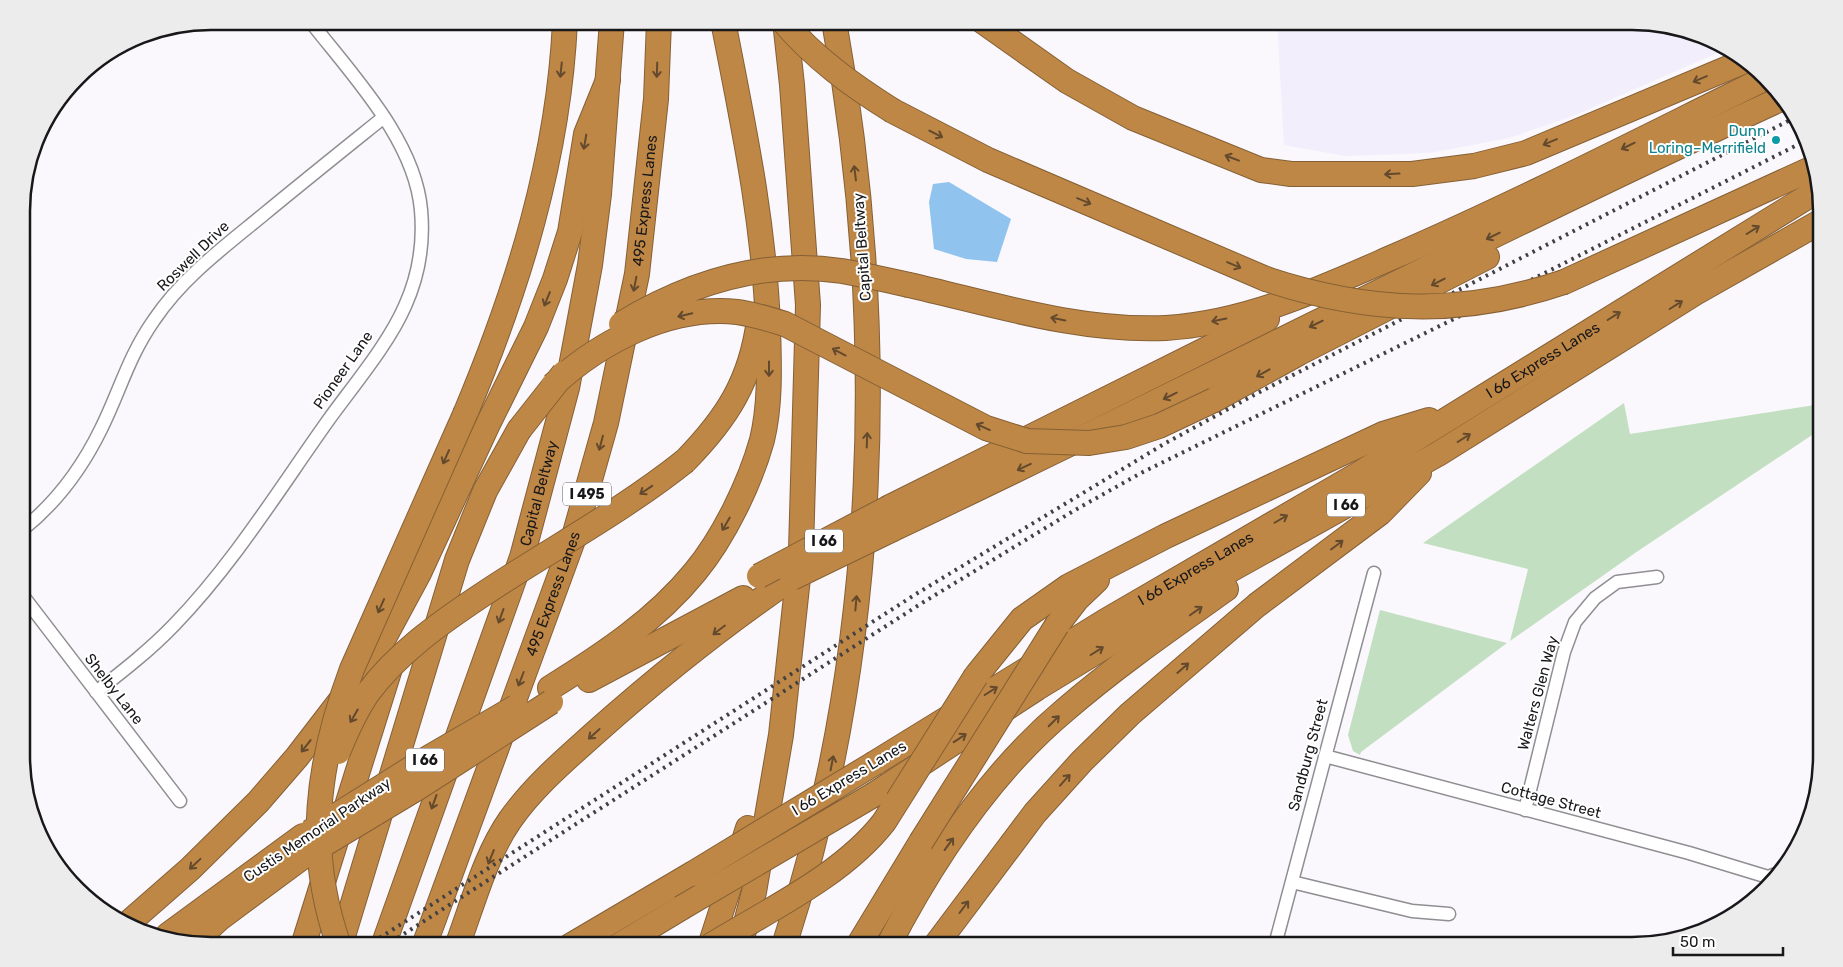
<svg xmlns="http://www.w3.org/2000/svg" width="1843" height="967" font-family="Rubik,sans-serif">
	<rect width="100%" height="100%" fill="#faf8fd"/>
	<!-- built -->
	<path fill="#f3eefb" d="M1277,21h355l84,20 11,8 -154,67 -64,22 -79,15 -85,3 -61,-11z"/>
	<!-- green -->
	<path fill="#c3dfc1" d="M1624,403l6,31 191,-30v25l-186,124 -125,88 18,-72 -105,-26z
		M1380,610l127,33 -146,109 -1,3 -7,-4 -5,-16z"/>
	<!-- water -->
	<path fill="#90c4ef" d="M949,182l62,37 -14,43 -31,-3 -32,-10 -5,-47 4,-18z"/>
	<g fill="none" stroke-linecap="round" stroke-linejoin="round">
		<defs>
			<path id="minor" d="M22,530c34,-27 60,-62 79,-101 19,-38 27,-72 53,-109 28,-42 70,-73 109,-105 40,-33 80,-65 121,-98
				M23,596l157,205
				M96,692c27,-21 54,-42 78,-67 59,-61 104,-134 153,-203 25,-35 61,-77 78,-116 14,-31 19,-63 16,-96 -6,-70 -69,-135 -111,-189
				M1325,756l364,97 79,24 13,-5
				M1525,810l39,-158 11,-30 20,-24 22,-16 40,-5
				M1292,882l120,29 37,3
				M1275,945l99,-372"/>
			<g id="motorway">
				<path d="M982,21l85,60 66,37 128,52 30,4h121l62,-8 52,-13 219,-92"/>
				<path d="M893,111l95,49 278,119"/>
				<path d="M1564,282l249,-114"/>
				<path d="M909,285c84,19 170,47 257,43 81,-5 154,-39 227,-71 127,-55 249,-118 373,-179"/>
				<path d="M1214,400l85,-47 188,-96"/>
				<path d="M466,412c52,-124 93,-255 99,-391"/>
				<path d="M685,461c42,-43 66,-80 74,-141"/>
				<path d="M890,507l377,-188"/>
				<path d="M893,529c298,-141 590,-293 890,-431"/>
				<path d="M1057,625l20,-26 20,-19"/>
				<path d="M976,676l46,-57 47,-33 97,-50 217,-102 46,-14"/>
				<path d="M589,680l154,-82"/>
				<path d="M550,688c53,-33 106,-68 145,-116 29,-35 55,-89 67,-132 9,-37 7,-77 6,-114 -4,-105 -25,-202 -45,-305"/>
				<path id="s1" d="M875,763l229,-141 253,-147 463,-286"/>
				<path d="M875,794l162,-106 195,-119 206,-115 257,-161 125,-71"/>
				<path d="M126,925l64,-56 68,-67 39,-45 67,-87 14,-21 41,-76 68,-147 49,-99 19,-48 15,-47 16,-98 22,-54"/>
				<path d="M168,935l135,-99"/>
				<path d="M194,942l26,-24 81,-60"/>
				<path d="M303,946l89,-284"/>
				<path d="M340,946l117,-386 28,-69 34,-61"/>
				<path id="s2" d="M383,946l139,-389 45,-169 23,-123 9,-71 13,-173"/>
				<path id="s3" d="M424,946l149,-406 33,-117 31,-149 19,-175 3,-78"/>
				<path d="M457,946c16,-42 28,-90 53,-126 24,-34 55,-60 85,-87 63,-56 128,-108 197,-155"/>
				<path d="M570,946l122,-72"/>
				<path d="M618,946l63,-38"/>
				<path d="M710,946l38,-118"/>
				<path d="M740,946l14,-54 27,-157 20,-185 7,-245 -16,-220 -7,-64"/>
				<path d="M784,946c96,-298 105,-619 50,-925"/>
				<path d="M858,946l63,-104"/>
				<path d="M888,946c44,-85 103,-174 177,-236 51,-44 106,-82 161,-121"/>
				<path d="M935,946l100,-133 47,-52 48,-47 127,-109 123,-92 39,-40"/>
			</g>
		</defs>
		<!-- minor casing -->
		<use href="#minor" stroke="#908e93" stroke-width="15"/>
		<!-- motorway casing -->
		<use href="#motorway" stroke="#856036" stroke-width="26"/>
		<!-- minor -->
		<use href="#minor" stroke="#fff" stroke-width="12"/>
		<!-- motorway -->
		<use href="#motorway" stroke="#bf8745" stroke-width="24"/>
		<!-- rail -->
		<path stroke="#414043" stroke-width="4" stroke-dasharray="2.5 5" stroke-linecap="butt" d="M367,946l549,-352 248,-150 90,-49 540,-277
			M385,946l537,-343 153,-93 66,-37 319,-157 343,-174"/>
		<defs>
			<path id="motorway-bridge" d="M783,21c31,37 70,65 110,90
				M1266,279c103,34 195,38 298,3
				M621,324c66,-40 142,-65 221,-53 22,4 45,9 67,14
				M553,385c48,-44 117,-80 184,-73 16,2 32,7 48,12l201,104 41,13 62,2 37,-6 33,-11 55,-26
				M519,430l45,-57
				M759,576l131,-69
				M792,578l101,-49
				M338,752c8,-20 17,-40 29,-58 30,-41 73,-71 115,-99 67,-45 139,-83 203,-134
				M310,832l113,-71 93,-54
				M921,842l136,-217
				M301,858l118,-71 132,-85
				M692,874l183,-111
				M681,908l194,-114
				M339,946c-34,-96 -22,-183 13,-277l114,-257
				M710,946c58,-36 132,-70 174,-124l92,-146"/>
		</defs>
		<!-- motorway-bridge casing -->
		<use href="#motorway-bridge" stroke="#856036" stroke-width="26" stroke-linecap="butt"/>
		<!-- motorway-bridge -->
		<use href="#motorway-bridge" stroke="#bf8745" stroke-width="24"/>
	</g>
	<!-- one-way arrows -->
	<defs><path id="oneway-shaft" d="M-6 0H5M1.5-3L5.5 0L1.5 3" fill="none" stroke-width="1.6" stroke-linecap="round" stroke-linejoin="round" transform="scale(1.25)"/></defs>
	<g stroke="#63492d">
		<use href="#oneway-shaft" transform="translate(561 70) rotate(96)"/>
		<use href="#oneway-shaft" transform="translate(657 70) rotate(92)"/>
		<use href="#oneway-shaft" transform="translate(1700 79) rotate(157)"/>
		<use href="#oneway-shaft" transform="translate(936 134) rotate(27)"/>
		<use href="#oneway-shaft" transform="translate(585 142) rotate(100)"/>
		<use href="#oneway-shaft" transform="translate(1550 142) rotate(157)"/>
		<use href="#oneway-shaft" transform="translate(1628 146) rotate(154)"/>
		<use href="#oneway-shaft" transform="translate(1232 158) rotate(-159)"/>
		<use href="#oneway-shaft" transform="translate(855 173) rotate(-97)"/>
		<use href="#oneway-shaft" transform="translate(1392 174) rotate(177)"/>
		<use href="#oneway-shaft" transform="translate(1084 201) rotate(23)"/>
		<use href="#oneway-shaft" transform="translate(1753 230) rotate(-32)"/>
		<use href="#oneway-shaft" transform="translate(1493 236) rotate(154)"/>
		<use href="#oneway-shaft" transform="translate(1234 265) rotate(23)"/>
		<use href="#oneway-shaft" transform="translate(1438 282) rotate(153)"/>
		<use href="#oneway-shaft" transform="translate(635 284) rotate(101)"/>
		<use href="#oneway-shaft" transform="translate(547 299) rotate(112)"/>
		<use href="#oneway-shaft" transform="translate(1676 305) rotate(-32)"/>
		<use href="#oneway-shaft" transform="translate(685 315) rotate(167)"/>
		<use href="#oneway-shaft" transform="translate(1614 316) rotate(-32)"/>
		<use href="#oneway-shaft" transform="translate(1058 319) rotate(-169)"/>
		<use href="#oneway-shaft" transform="translate(1219 320) rotate(169)"/>
		<use href="#oneway-shaft" transform="translate(1316 324) rotate(154)"/>
		<use href="#oneway-shaft" transform="translate(839 352) rotate(-152)"/>
		<use href="#oneway-shaft" transform="translate(769 369) rotate(90)"/>
		<use href="#oneway-shaft" transform="translate(1263 373) rotate(151)"/>
		<use href="#oneway-shaft" transform="translate(1170 396) rotate(154)"/>
		<use href="#oneway-shaft" transform="translate(983 427) rotate(-156)"/>
		<use href="#oneway-shaft" transform="translate(1464 438) rotate(-32)"/>
		<use href="#oneway-shaft" transform="translate(867 440) rotate(-88)"/>
		<use href="#oneway-shaft" transform="translate(601 443) rotate(105)"/>
		<use href="#oneway-shaft" transform="translate(446 457) rotate(114)"/>
		<use href="#oneway-shaft" transform="translate(1024 467) rotate(155)"/>
		<use href="#oneway-shaft" transform="translate(646 490) rotate(146)"/>
		<use href="#oneway-shaft" transform="translate(1281 519) rotate(-30)"/>
		<use href="#oneway-shaft" transform="translate(726 524) rotate(120)"/>
		<use href="#oneway-shaft" transform="translate(1337 545) rotate(-37)"/>
		<use href="#oneway-shaft" transform="translate(856 603) rotate(-85)"/>
		<use href="#oneway-shaft" transform="translate(381 606) rotate(114)"/>
		<use href="#oneway-shaft" transform="translate(1196 611) rotate(-35)"/>
		<use href="#oneway-shaft" transform="translate(501 616) rotate(110)"/>
		<use href="#oneway-shaft" transform="translate(719 630) rotate(143)"/>
		<use href="#oneway-shaft" transform="translate(1097 651) rotate(-32)"/>
		<use href="#oneway-shaft" transform="translate(1183 668) rotate(-41)"/>
		<use href="#oneway-shaft" transform="translate(521 679) rotate(111)"/>
		<use href="#oneway-shaft" transform="translate(991 691) rotate(-32)"/>
		<use href="#oneway-shaft" transform="translate(354 716) rotate(120)"/>
		<use href="#oneway-shaft" transform="translate(1054 721) rotate(-45)"/>
		<use href="#oneway-shaft" transform="translate(594 734) rotate(138)"/>
		<use href="#oneway-shaft" transform="translate(960 738) rotate(-33)"/>
		<use href="#oneway-shaft" transform="translate(306 746) rotate(128)"/>
		<use href="#oneway-shaft" transform="translate(832 763) rotate(-79)"/>
		<use href="#oneway-shaft" transform="translate(1065 780) rotate(-48)"/>
		<use href="#oneway-shaft" transform="translate(434 802) rotate(110)"/>
		<use href="#oneway-shaft" transform="translate(949 844) rotate(-54)"/>
		<use href="#oneway-shaft" transform="translate(491 857) rotate(112)"/>
		<use href="#oneway-shaft" transform="translate(195 864) rotate(137)"/>
		<use href="#oneway-shaft" transform="translate(964 907) rotate(-53)"/>
	</g>
	<!-- markers -->
	<circle fill="#0f9aa8" stroke="#fff" stroke-width="2" cx="1776" cy="140" r="5"/>
	<g text-anchor="middle" stroke-width="4" stroke-linejoin="round" paint-order="stroke">
		<!-- shield labels -->
		<g fill="#fff" stroke="#5d5d5e" stroke-width="1">
			<rect x="563" y="482.5" width="48" height="23" rx="4"/>
			<rect x="1327" y="493.5" width="38" height="23" rx="4"/>
			<rect x="805" y="529.5" width="38" height="23" rx="4"/>
			<rect x="406" y="748.5" width="38" height="23" rx="4"/>
		</g>
		<g font-size="14" font-weight="bold" fill="#181719">
			<text x="587" y="499">I 495</text>
			<text x="1346" y="510">I 66</text>
			<text x="824" y="546">I 66</text>
			<text x="425" y="765">I 66</text>
		</g>
		<!-- culture labels -->
		<g font-size="15" fill="#0d838f" stroke="#fff" text-anchor="end">
			<text x="1766" y="136">Dunn<tspan x="1766" dy="17">Loring–Merrifield</tspan></text>
		</g>
		<!-- street labels -->
		<g font-size="15" fill="#181719" stroke="#fff">
			<text dy="5" stroke="none"><textPath href="#s3" startOffset="780">495 Express Lanes</textPath></text>
			<text transform="translate(862 247) rotate(-94)" y="5">Capital Beltway</text>
			<text transform="translate(193 256) rotate(-44)" y="5">Roswell Drive</text>
			<text dy="5" stroke="none"><textPath href="#s1" startOffset="780">I 66 Express Lanes</textPath></text>
			<text transform="translate(343 370) rotate(-55)" y="5">Pioneer Lane</text>
			<text dy="5" stroke="none"><textPath href="#s2" startOffset="479">Capital Beltway</textPath></text>
			<text dy="5" stroke="none"><textPath href="#s1" startOffset="375">I 66 Express Lanes</textPath></text>
			<text dy="5" stroke="none"><textPath href="#s3" startOffset="375">495 Express Lanes</textPath></text>
			<text transform="translate(114 689) rotate(52)" y="5">Shelby Lane</text>
			<text transform="translate(1538 693) rotate(-75)" y="5">Walters Glen Way</text>
			<text transform="translate(1308 755) rotate(-75)" y="5">Sandburg Street</text>
			<text transform="translate(849 778) rotate(-31)" y="5">I 66 Express Lanes</text>
			<text transform="translate(1551 800) rotate(15)" y="5">Cottage Street</text>
			<text transform="translate(317 830) rotate(-34)" y="5">Custis Memorial Parkway</text>
		</g>
	</g>
	<!-- crop -->
	<path d="M0 0H1843V967H0ZM211 30H1632A181 181 0 0 1 1813 211V756A181 181 0 0 1 1632 937H211A181 181 0 0 1 30 756V211A181 181 0 0 1 211 30Z" fill="#edeced" fill-rule="evenodd"/>
	<path fill="none" stroke="#181719" stroke-width="2.5" d="M211 30H1632A181 181 0 0 1 1813 211V756A181 181 0 0 1 1632 937H211A181 181 0 0 1 30 756V211A181 181 0 0 1 211 30Z"/>
	<!-- scale -->
	<path d="M1673 947v8h110v-8" fill="none" stroke="#181719" stroke-width="2.5"/>
	<text x="1680" y="947" font-size="15" fill="#181719" stroke="#ffffff" stroke-width="4" paint-order="stroke">50 m</text>
</svg>
